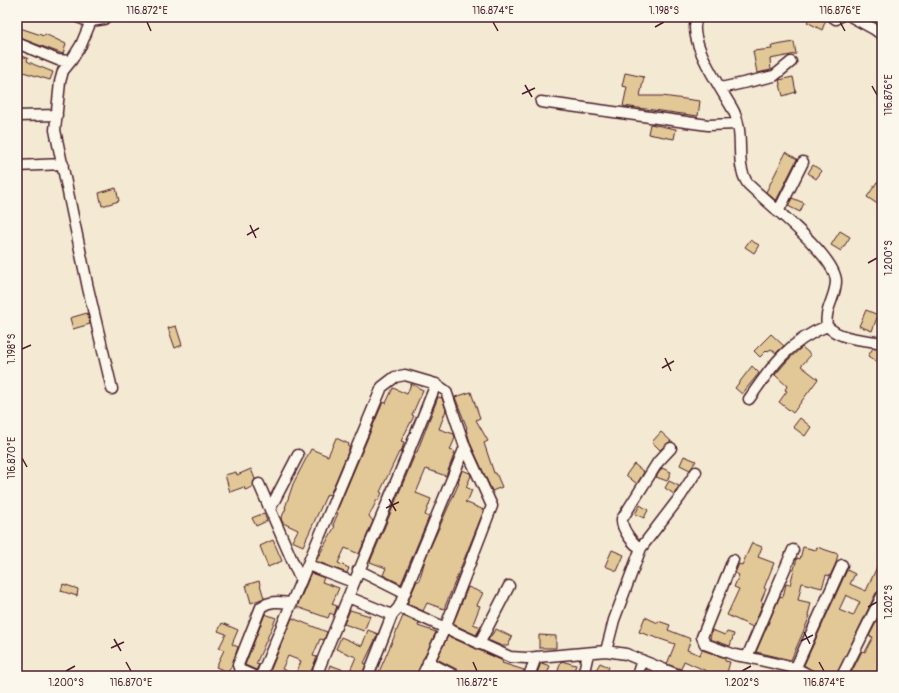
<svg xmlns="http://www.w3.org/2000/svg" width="899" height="693" font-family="Pangolin,sans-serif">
	<rect width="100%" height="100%" fill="#f4e9d2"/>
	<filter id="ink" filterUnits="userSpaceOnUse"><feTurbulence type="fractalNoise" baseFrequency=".025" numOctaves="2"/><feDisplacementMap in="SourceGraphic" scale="8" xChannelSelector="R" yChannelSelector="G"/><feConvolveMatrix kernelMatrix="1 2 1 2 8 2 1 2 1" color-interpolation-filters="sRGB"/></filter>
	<g filter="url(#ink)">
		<!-- building -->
		<path fill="#e2c897" stroke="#4a1f2b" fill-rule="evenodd" d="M811,17h16l-5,13 -15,-8z
			M17,27l27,9 1,-2 21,10 -3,10 -46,-17z
			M794,42l2,12 -26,5 1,11 -14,3 -4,-22 19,-2 -1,-3z
			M17,55l11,3 -1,3 8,4 18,7 -3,8 -27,-8 -6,13z
			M625,73l19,4 -4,19h22l38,5 -2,15 -75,-10 4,-19 -5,-1z
			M793,77l3,15 -13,4 -4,-16z
			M650,124l26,5 -2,10 -26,-5z
			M786,152l11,7 -21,42 -10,-9z
			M813,165l9,6 -6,8 -8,-6z
			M877,182l5,4v21l-15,-10z
			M116,188l3,13 -17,5 -3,-13z
			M792,198l12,5 -4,9 -12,-6z
			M840,231l10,6 -9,14 -10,-6z
			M750,240l9,5 -5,8 -9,-6z
			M866,310l12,5 -6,16 -13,-5z
			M87,313l3,11 -17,5 -3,-11z
			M176,326l6,19 -7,3 -7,-20z
			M771,334l13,12 -8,7 -5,-4 -3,2 -1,-1 -7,7 -6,-6z
			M802,347l9,8 -10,11 17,13 -25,34 -14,-11 8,-11 -2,-1 2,-4 -12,-11 12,-14z
			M873,348l9,6v12l-14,-10z
			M752,366l7,7 -17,21 -7,-6z
			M411,384l12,6 -11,25 2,1 -13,25 3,1 -3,11 -2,-1 -19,40 2,1 -4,8 -1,-1 -8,16 4,5 -14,33 -14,-6 -7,15 11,5 -2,5 -31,-12 19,-35 -2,-1 5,-12h-2l47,-111 3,1 7,-15 14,6z
			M471,392l9,26 -4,2 12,21 -4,2 10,30h2l6,14 -10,4 -21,-46 -5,-16 1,-1 -12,-31z
			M438,397l4,1 4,12 -7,19 15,5 1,4 -5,12 5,2 -9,24 -20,-7 -10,24 15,6 -6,16 4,2 -28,67 -18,-9 3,-7 -16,-6 46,-110h1z
			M800,418l11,9 -6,9 -12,-9z
			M661,432l10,9 -11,9 -8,-8z
			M336,438l13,6 -1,3h2l-20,48 -3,-1 -24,52 -11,-5 6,-11 -15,-7 -2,-4 5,-11h-1l8,-24 18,-35 17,7z
			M684,456l12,5 -6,9 -10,-5z
			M634,464l10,8 -7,12 -11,-9z
			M662,468l9,4 -4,9 -11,-4z
			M251,469l4,10 -2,8 -8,3 -1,-3 -14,5 -5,-17 11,-3 1,3z
			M462,470l8,3 1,3 -5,11 6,3 -4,10 -3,2 19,8 -40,99 -17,-6 -4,8 -16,-7 10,-23h2l7,-24 33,-74 -1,-1z
			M669,481l10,5 -5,8 -9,-6z
			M640,505l8,5 -4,8 -9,-4z
			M264,513l3,8 -11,5 -4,-8z
			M273,540l9,21 -14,6 -8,-21z
			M752,543l10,4 -4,10 16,6 -10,25 2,1 -5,12 2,2 -10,24 -26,-12 12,-26 -5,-2 5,-12 -4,-2 4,-9 3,1z
			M803,547l13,3 1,-3 21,7 -2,9 -6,13 -4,-1 -4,13 -20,-5 -4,17 13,3 -3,12 2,1 -19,44 -35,-8 24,-56 3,1 3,-13 4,1 7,-27 3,1z
			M612,550l12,5 -7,16 -12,-5z
			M882,556v34l-6,3 -40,83h-14l-5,-2 -13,-9 43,-95 8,4 -5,10 16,7zM846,595l14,7 -7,14 -14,-6z
			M311,573l13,5 -2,4 17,6 -7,16 5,2 -3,9 -4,-2 -2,5 -31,-11z
			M259,581l5,17 -13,5 -5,-18z
			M63,584l15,5 -1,7 -16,-5z
			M468,587l15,6 -6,12 3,1 -7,18 8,3 -5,8 -23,-11z
			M350,610l20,6 -6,15 -20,-7z
			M882,611v43l-3,5 3,2 -8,15h-16l-7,-3 11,-22 3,1 8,-15 -4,-1z
			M265,614l11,4 -20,46 3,1 -3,5 -11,-5z
			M403,616l16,7 -1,3 18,6 -20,44h-35l1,-3 -3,-1z
			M645,617l13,6v-2l12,4 -2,5 23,9 -4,11 13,5 2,-5 23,8v3l5,1 -4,14h-13v-2l-29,-13 -3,8 -14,-5 8,-20 -36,-12z
			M292,618l35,14 -3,8 -4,-1 -7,17 4,1 -8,19 -13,-2 5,-13 -13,-5 -6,13 16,7h-24l-5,-2z
			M222,623l16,7 -6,14 6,3 -6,18 -4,7 -12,-5 8,-17 -5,-2 7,-14 -8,-3z
			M496,629l16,8 -4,9h-6l-14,-6z
			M368,630l10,4 -14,29 2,1 -4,11 -12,-4 6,-14 -20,-8 5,-12 21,9z
			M712,630l13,5 2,-3 7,2 -4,12 -20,-7z
			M539,635l17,1v12h-17z
			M448,636l55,25 -1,2 22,7 -1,6h-62l-3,-6 -21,-11z
			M561,661l15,4 -4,11 -15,-2z
			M541,663l9,3 -4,10 -8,-2 -2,2z
			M600,663l9,4 -4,9 -10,-4z
			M330,665l14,5 -2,6h-16z"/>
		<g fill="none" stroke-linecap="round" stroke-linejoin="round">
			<defs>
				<path id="minor" d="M698,17c-14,19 24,73 34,91 15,26 1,55 16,76 19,19 87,71 88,97 0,16 -12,28 -9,45 14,14 36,13 55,17
					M833,17l3,2 3,-2
					M852,17l22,12 8,6
					M17,43l41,17 13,1 10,-16 10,-24 13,-2 2,-2
					M71,61l-8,10 -3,11 -5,48 33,158 24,101
					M721,88l53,-12 17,-14
					M541,102l167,23 30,-1
					M17,116l40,-1
					M17,166l46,-2
					M778,212l25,-50
					M749,399c22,-32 40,-58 78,-73
					M259,484l42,97
					M270,509l28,-54
					M641,548l39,-51 16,-25
					M793,550l-46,107 48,11 16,8
					M733,560l-31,77 3,7 30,11 12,2
					M308,565l45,17
					M358,570l46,23
					M348,597l44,18
					M399,607l111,50 16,1 80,-7 20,3 54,22
					M479,644l30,-58
					M606,651l8,-31 27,-72c-8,-3 -20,-20 -19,-29l36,-57 13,-14
					M428,662l27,14
					M254,676l-14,-6 -2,-5 23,-58c9,-7 20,-5 31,-4
					M261,676l121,-289 13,-10 10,-2 31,9 10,7 19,56 27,59 -47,122 -23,48
					M316,676c39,-98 81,-194 120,-292
					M368,676l24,-61 7,-8 66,-160
					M529,676l7,-19
					M583,676l5,-22
					M637,676l5,-16
					M792,676l50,-111
					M842,676l40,-80"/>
				<path id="tertiary" d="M80,17l11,4"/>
			</defs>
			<!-- minor casing -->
			<use href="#minor" stroke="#4a1f2b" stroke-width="13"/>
			<!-- tertiary casing -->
			<use href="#tertiary" stroke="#4a1f2b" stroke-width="15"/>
			<!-- minor -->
			<use href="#minor" stroke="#fbf7ec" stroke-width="10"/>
			<!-- tertiary -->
			<use href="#tertiary" stroke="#fbf7ec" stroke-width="12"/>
		</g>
	</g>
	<!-- ticks -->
	<path fill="none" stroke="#4a1f2b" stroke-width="1.5" d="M147,22l4,9M493,22l5,9M840,22l5,9M655,27l9,-5M525,85l7,12M872,86l5,9M522,94l13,-6M250,225l6,13M247,235l12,-7M868,263l9,-5M22,349l9,-4M665,358l6,13M662,368l12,-7M22,458l5,9M389,499l7,12M386,508l13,-6M868,607l9,-5M804,632l6,12M114,639l7,12M801,641l12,-6M111,648l13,-6M126,662l5,9M473,662l4,9M819,662l5,9M66,671l9,-5M742,671l9,-5"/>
	<!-- margin -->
	<rect width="899" height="693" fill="none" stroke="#fbf7ec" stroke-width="44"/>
	<rect x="22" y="22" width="855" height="649" fill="none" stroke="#4a1f2b" stroke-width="1.5"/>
	<g font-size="10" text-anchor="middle" fill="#4a1f2b">
		<text x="147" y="14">116.872°E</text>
		<text x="493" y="14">116.874°E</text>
		<text x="664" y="14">1.198°S</text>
		<text x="840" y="14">116.876°E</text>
		<text transform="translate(888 95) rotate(-90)" y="4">116.876°E</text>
		<text transform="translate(888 258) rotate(-90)" y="4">1.200°S</text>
		<text transform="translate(11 349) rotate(-90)" y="4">1.198°S</text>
		<text transform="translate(11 458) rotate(-90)" y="4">116.870°E</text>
		<text transform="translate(888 602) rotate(-90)" y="4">1.202°S</text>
		<text x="66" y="686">1.200°S</text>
		<text x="131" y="686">116.870°E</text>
		<text x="477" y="686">116.872°E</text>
		<text x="742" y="686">1.202°S</text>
		<text x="824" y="686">116.874°E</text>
	</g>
</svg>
